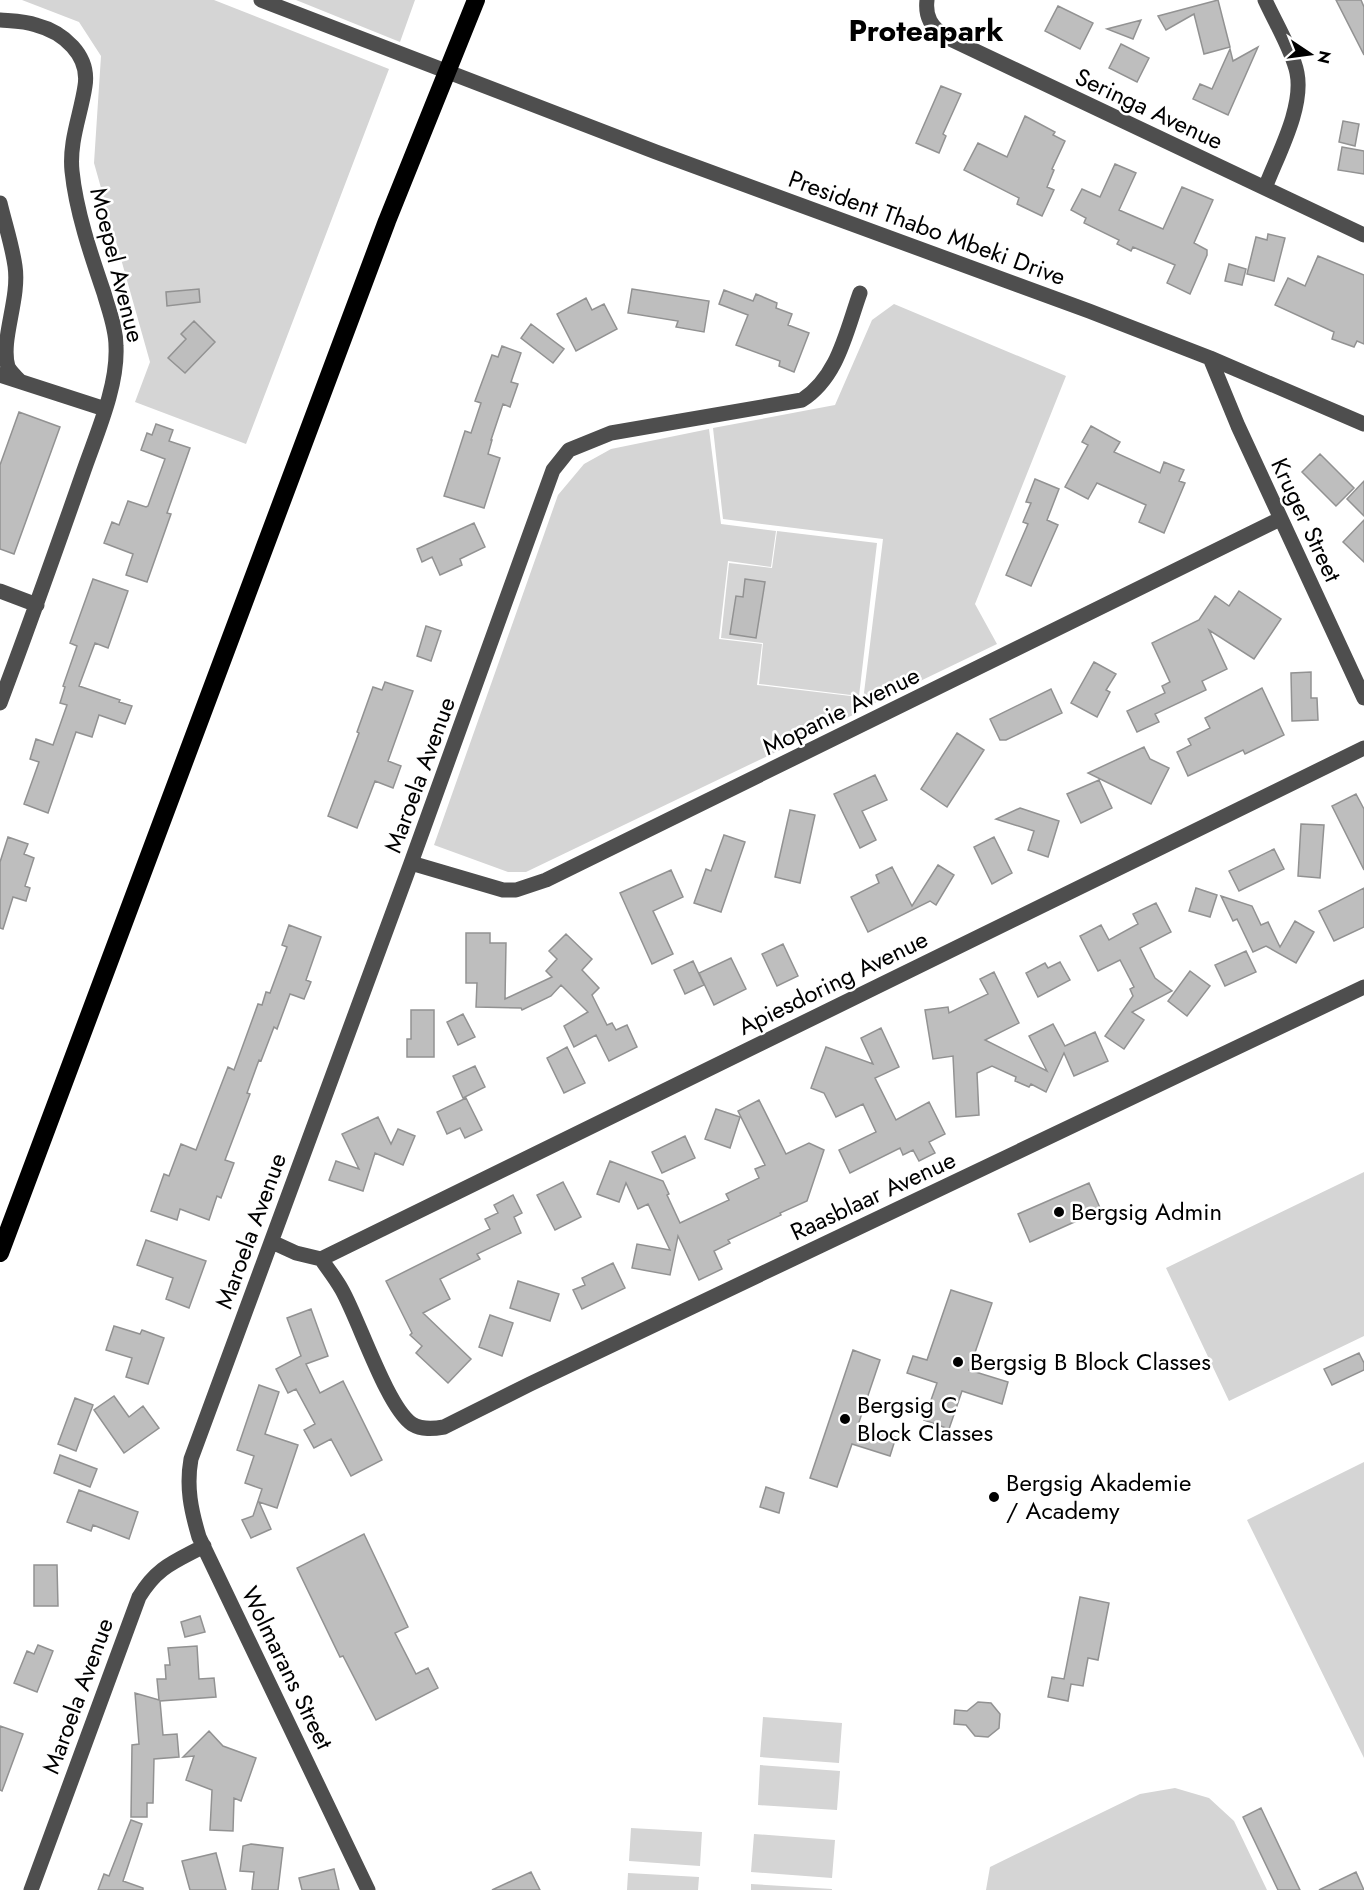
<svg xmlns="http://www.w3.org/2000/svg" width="1364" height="1890" font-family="Jost,sans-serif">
	<rect width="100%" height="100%" fill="#fff"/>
	<!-- green -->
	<path fill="#d5d5d5" d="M22,0h192l175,69 -143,375 -111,-42 15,-40 -56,-199 7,-107 -22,-34z
		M296,0h119l-15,42z
		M894,304l172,72 -91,228 22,40 -135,65 21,-170 -160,-20 -10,-91 122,-23 37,-85z
		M709,429l12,95 55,7 -5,36 -43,-6 -9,78 43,5 -5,41 102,12 -2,16 -331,159h-18l-74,-27 124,-350 26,-31 27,-15z
		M777,531l100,12 -18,153 -100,-12 4,-41 -42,-5 8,-75 43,5z
		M1364,1172v164l-135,65 -63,-133z
		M1364,1462v296l-117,-238z
		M763,1717l79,6 -3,40 -79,-6z
		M760,1765l80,6 -3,39 -79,-5z
		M1175,1788l34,10 25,23 33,69h-281l4,-23 150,-73z
		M631,1828l71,4 -2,34 -71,-5z
		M754,1834l81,6 -3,38 -81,-6z
		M628,1873l71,4 -1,13h-71z
		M751,1884l81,5v1h-81z"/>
	<!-- building -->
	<path fill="#bebebe" stroke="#929292" stroke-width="1.5" d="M1218,0l12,47 -26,7 -10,-40 -28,16 -8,-14z
		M1336,0h25l3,7v48z
		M1058,6l35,17 -13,26 -35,-18z
		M1141,20l-8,19 -26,-10z
		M1121,44l28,14 -12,24 -28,-14z
		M1258,47l-30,68 -35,-16 7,-15 12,5 18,-40 3,12z
		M941,86l20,8 -18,40 3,2 -7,17 -23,-10z
		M1025,116l30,16 -2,3 12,6 -13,28 2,1 -7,17 7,3 -12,26 -25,-12 2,-6 -55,-28 14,-27 29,14z
		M1343,121l16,3 -4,22 -16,-4z
		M1342,147l22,4v23l-26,-4z
		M1115,164l21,9 -17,37 44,19 19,-42 31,13 -19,43 13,7v5l-17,39 -23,-11 8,-18 -42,-18 -2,4 -14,-7 2,-4 -35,-17 2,-5 -15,-8 11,-21 18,8z
		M1268,234l17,4 -11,43 -27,-7 9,-37 11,3z
		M1318,256l46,19v69l-7,-3 -3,6 -22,-8 2,-7 -59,-27 13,-27 17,8z
		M1229,264l17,5 -4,16 -17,-4z
		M199,289l1,13 -33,4 -1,-14z
		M632,289l77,12 -5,31 -28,-5 2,-6 -50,-8z
		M724,290l29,11 3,-7 21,9 -1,5 16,6 -4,11 21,8 -15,39 -15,-6 1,-5 -44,-16 12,-30 -29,-11z
		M586,298l6,12 12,-6 13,25 -41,22 -19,-37z
		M194,321l21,21 -30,31 -17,-15 18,-19 -5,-5z
		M531,324l33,25 -11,14 -32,-25z
		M502,346l19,7 -10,29 7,2 -8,23 -7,-3 -12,36h1l-4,14 12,4 -16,50 -40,-12 21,-65 6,2 10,-30 -6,-2 17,-46 6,2z
		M19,412l41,15 -46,127 -14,-5v-84z
		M156,424l17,6 -4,11 21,7 -23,65 4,1 -24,68 -21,-7 7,-21 -29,-11 8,-21 7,3 9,-24 18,6 2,-1 17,-47 -24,-9 6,-17 5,2z
		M1091,426l29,16 -6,10 46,21 4,-11 20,8 -5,11 6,2 -21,50 -25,-11 7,-17 -49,-22 -9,16 -23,-12 23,-42 -6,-3z
		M1320,454l34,34 -18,18 -34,-34z
		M1035,479l24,10 -12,31 11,5 -27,61 -25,-11 22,-51 -5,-2 8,-19 -5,-1z
		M1364,481v35l-17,-17z
		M1364,520v42l-21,-20z
		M474,523l11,24 -25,12 2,6 -22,10 -8,-18 -10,5 -5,-13z
		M93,579l35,12 -20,57 -13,-5 -16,43 41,14 -1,2 13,4 -7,18 -26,-9 -7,22 -16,-5 -28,81 -24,-9 15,-42 -9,-3 6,-20 17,6 14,-40 -7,-2 5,-16 -2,-1 14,-40 -7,-3z
		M745,579l20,3 -9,56 -26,-4 6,-38 7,1z
		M1239,591l42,28 -27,40 -45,-29 18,39 -25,12 4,9 -51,24 4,8 -22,10 -10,-21 38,-18 -3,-7 8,-4 -18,-39 47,-23 16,-24 14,10z
		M426,626l15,5 -10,30 -14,-5z
		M1094,662l22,12 -10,16 4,2 -13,25 -26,-14z
		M1311,672v26h6l1,22 -26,1 -1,-48z
		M385,682l28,9 -25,70 13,5 -8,22 -18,-7 -18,47 -29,-12 31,-83 -2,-1 16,-45 9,3z
		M1262,688l22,47 -39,19 -2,-4 -55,26 -11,-24 14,-7 -3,-6 22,-11 -5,-10z
		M1051,689l11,24 -56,27h-6l-10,-21z
		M957,733l27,17 -37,57 -26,-18z
		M1144,747l6,12 19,9 -18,36 -63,-31z
		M875,775l12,25 -25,11 14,29 -16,8 -26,-54z
		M1099,780l13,28 -31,15 -14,-29z
		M1356,794l8,15v61l-32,-64z
		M1020,808l39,13 -11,36 -20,-7 6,-19 -38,-12z
		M790,810l25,5 -15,68 -25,-6z
		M1301,824l23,1 -4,53 -22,-2z
		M724,835l21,7 -24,70 -27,-9 12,-34 5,2z
		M8,837l20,7 -4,10 10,4 -9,28 5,2 -4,13 -13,-4 -10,32 -3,-1v-66z
		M994,837l18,36 -20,11 -18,-37z
		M1274,849l10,20 -45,22 -10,-20z
		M938,865l16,10 -18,30 -6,-4 -62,31 -17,-35 28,-14 -3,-8 16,-8 20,39z
		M671,870l12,27 -30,14 20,43 -21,10 -32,-71z
		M1196,888l21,7 -7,22 -21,-6z
		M1364,888v39l-30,14 -15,-30z
		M1221,896l31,10 9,19 7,-3 12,25 15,-26 19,11 -18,31 -30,-17 -13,6 -16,-33 -4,2z
		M1156,903l15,29 -31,16 15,30 17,13 -40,21 12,8 -20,29 -19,-13 28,-40 -3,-7 4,-2 -14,-27 -22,11 -18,-35 21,-11 8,15 29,-16 -5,-10z
		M289,925l32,12 -15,43 5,2 -7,17 -14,-5 -13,35 -3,-2 -13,34 -2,-1 -12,33 3,1 -25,66 9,3 -13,35 -4,-2 -8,24 -29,-11 -3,11 -26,-9 13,-37 5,2 12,-32 15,6 32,-83 6,3 24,-66 4,1 4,-13 4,1 17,-46 -5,-2z
		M466,933h24v10h16l-1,56 47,-22 -6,-6 11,-12 -8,-8 17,-17 26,25 -10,11 17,18 -7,7 15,30 5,-2 4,7 11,-5 10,22 -28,14 -13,-26 -22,12 -10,-21 24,-14 -27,-27 -10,11 -29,14 -1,-2 -45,-1 1,-24h-11z
		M783,944l15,32 -21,10 -15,-32z
		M1246,951l10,21 -31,14 -10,-21z
		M731,958l15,31 -32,16 -15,-32z
		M693,961l11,24 -19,9 -11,-24z
		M1060,962l10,18 -32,17 -12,-24 19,-10 3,5z
		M1190,971l20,15 -23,30 -19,-15z
		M994,972l25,51 -34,17 62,31 -18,-35 24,-12 12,22 30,-14 13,29 -34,15 -10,-23 -18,39 -15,-8 -2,3 -14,-6 1,-4 -24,-11 -15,7 2,42 -23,2 -3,-61 -20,3 -8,-49 23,-3 1,6 39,-19 -8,-15z
		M411,1010h23v47h-27v-18h4z
		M463,1014l12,23 -17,8 -11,-23z
		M881,1028l18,39 -24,11 21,42 33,-18 16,32 -16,8 6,11 -16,8 -6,-11 -10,5 -3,-7 -50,25 -11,-23 37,-18 -13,-28 -27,13 -12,-24 -13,-5 15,-41 47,17 -12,-26z
		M567,1047l18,36 -21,10 -17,-35z
		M475,1066l10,21 -22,11 -10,-22z
		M466,1098l16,32 -17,8 -5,-10 -13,6 -10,-22z
		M759,1100l27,54 23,-11 15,7 -17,51 -27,12 1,2 -53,25 2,3 -16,8 8,18 -23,11 -21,-44 -8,39 -38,-7 5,-24 33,6 -22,-46 -10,5 -12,-26 -7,19 -22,-8 13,-33 53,20 6,13 -2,1 13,28 49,-23 -3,-6 33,-16 -4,-9 10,-4 -27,-54z
		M716,1109l24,8 -10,31 -25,-9z
		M378,1117l13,27 7,-15 17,7 -12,29 -28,-12 -12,38 -34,-11 7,-19 23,8 -17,-35z
		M685,1136l10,22 -33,15 -10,-21z
		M563,1182l18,35 -26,13 -18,-35z
		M1089,1183l12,27 -71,32 -12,-28z
		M513,1195l9,18 -8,4 7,16 -44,21 3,5 -40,20 10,20 -27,14 48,46 -23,24 -32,-30 6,-7 -12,-11 2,-2 -26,-52 104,-52 -5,-10 13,-6 -4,-8z
		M146,1240l60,21 -17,47 -23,-9 7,-21 -36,-13z
		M613,1263l12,25 -43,21 -9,-19 12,-5 -3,-7z
		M518,1281l41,13 -9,27 -40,-13z
		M951,1290l41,13 -23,67 39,12 -6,22 -40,-13 -13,38 -25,-9 13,-37 -30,-10 6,-17 14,4z
		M311,1309l17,47 -22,8 14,29 23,-12 39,79 -31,16 -20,-37 -17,9 -10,-18 11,-6 -19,-35 -8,4 -12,-24 25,-13 -14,-38z
		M490,1315l23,8 -11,33 -23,-9z
		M114,1326l26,8 2,-4 22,8 -16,46 -22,-7 6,-19 -26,-8z
		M853,1350l27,10 -22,65 38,12 -6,19 -38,-12 -15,43 -27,-9z
		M1359,1353l5,10v7l-32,15 -8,-16z
		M259,1385l20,7 -14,42 33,11 -21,63 -18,-6 12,27 -20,9 -9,-18 11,-4 9,-27 -17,-6 9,-27 -17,-6z
		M114,1396l15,21 14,-11 16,22 -35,25 -30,-43z
		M75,1398l18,7 -17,46 -18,-7z
		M60,1455l37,14 -7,18 -36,-14z
		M766,1487l18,6 -5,20 -19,-6z
		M79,1490l59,22 -9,27 -36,-14 -2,6 -24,-9z
		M364,1534l44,93 -13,6 21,41 12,-6 10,20 -62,32 -33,-64 -3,1 -43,-89z
		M34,1565h23l1,41h-24z
		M1080,1597l29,6 -11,57 -10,-2 -5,28 -12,-2 -3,17 -20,-4 4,-20 12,2z
		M200,1616l5,16 -20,5 -4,-15z
		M38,1645l15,6 -16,41 -23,-9 13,-32 7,3z
		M197,1646l2,33 15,-1 2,19 -56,4 3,34 14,-1 2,23 -25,2 -1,44h-6v14h-16l1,-72 7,-1 -4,-51 24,7 -2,-21h9l-1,-14h5l-2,-17z
		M978,1702l13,1 9,11 -1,14 -11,9 -13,-1 -9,-11 -12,-1 1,-14 12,1z
		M0,1726l23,8 -21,57 -2,-1z
		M209,1731l14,15 33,12 -15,43 -7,-3 -1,33 -23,-1 2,-40 -26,-10 8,-24 -11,1z
		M1261,1808l39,82h-22l-35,-73z
		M131,1820l11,4 -19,57 20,7v2h-45l6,-16 5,2z
		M251,1844l32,4 -5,42h-26l2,-18 -14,-1 3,-25z
		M216,1853l10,37h-36l-8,-29z
		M334,1869l5,21h-37l-3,-12z
		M531,1872l9,18h-48z
		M1356,1872l8,18h-45z"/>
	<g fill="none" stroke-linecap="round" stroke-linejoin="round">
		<!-- minor -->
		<path stroke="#4e4e4e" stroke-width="15" d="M261,0l395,152 433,159 121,47 154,66
			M927,0c-2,17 4,27 19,37l418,198
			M0,20c12,1 25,1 36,5 27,7 54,30 49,61 -4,28 -16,55 -13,85 4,40 19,84 32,122 5,18 12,35 12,53 2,41 -20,89 -33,127 -27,77 -54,153 -83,230
			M1265,188c12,-32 39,-80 32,-115 -4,-21 -23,-53 -32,-73
			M0,203c5,21 12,42 15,63 5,33 -15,74 -7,101 3,5 8,10 12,14
			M1210,358l28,68 126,272
			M0,375l105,34
			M0,591l37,14
			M411,863l92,27h13l30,-10 734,-361
			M272,1242l24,11 25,6c7,10 15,20 21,31 17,30 45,117 70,134 10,6 21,5 32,3l86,-43 834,-397
			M321,1259l1043,-511
			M31,1890l108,-293c18,-30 35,-35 65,-51
			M368,1890l-169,-353c-8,-27 -13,-50 -8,-78l220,-596 142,-393 16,-20 42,-17 191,-33c36,-23 44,-68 58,-107"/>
		<!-- highway -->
		<path stroke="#000" stroke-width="18" d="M0,1253l387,-1032 89,-221"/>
	</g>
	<!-- markers -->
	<g fill="#000" stroke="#fff" stroke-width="2">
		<circle cx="1059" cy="1212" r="6"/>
		<circle cx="958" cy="1362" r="6"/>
		<circle cx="845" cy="1419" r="6"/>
		<circle cx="994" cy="1497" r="6"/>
	</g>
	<g text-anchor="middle" stroke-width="5" stroke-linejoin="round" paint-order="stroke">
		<!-- street labels -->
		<g font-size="24" fill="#000" stroke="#fff">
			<text transform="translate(1149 109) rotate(25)" y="8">Seringa Avenue</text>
			<text transform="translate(927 228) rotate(20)" y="8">President Thabo Mbeki Drive</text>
			<text transform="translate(117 265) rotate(76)" y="8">Moepel Avenue</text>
			<text transform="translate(1306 520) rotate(65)" y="8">Kruger Street</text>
			<text transform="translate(841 711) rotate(-26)" y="8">Mopanie Avenue</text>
			<text transform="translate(420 775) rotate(-70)" y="8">Maroela Avenue</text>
			<text transform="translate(833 983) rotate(-26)" y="8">Apiesdoring Avenue</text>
			<text transform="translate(873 1196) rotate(-25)" y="8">Raasblaar Avenue</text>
			<text transform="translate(251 1231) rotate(-70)" y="8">Maroela Avenue</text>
			<text transform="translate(287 1668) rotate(64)" y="8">Wolmarans Street</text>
			<text transform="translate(78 1696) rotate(-70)" y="8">Maroela Avenue</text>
		</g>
		<!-- poi labels -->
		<g font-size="24" fill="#000" stroke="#fff" text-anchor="start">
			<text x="1071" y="1220">Bergsig Admin</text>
			<text x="970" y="1370">Bergsig B Block Classes</text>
			<text x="857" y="1413">Bergsig C<tspan x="857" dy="28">Block Classes</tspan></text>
			<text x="1006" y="1491">Bergsig Akademie<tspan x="1006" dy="28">/ Academy</tspan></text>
		</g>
		<!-- district labels -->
		<g font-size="30" font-weight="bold" fill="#000" stroke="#fff">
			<text x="926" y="41">Proteapark</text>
		</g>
	</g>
	<!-- north arrow -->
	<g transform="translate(1310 54) rotate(103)" stroke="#ffffff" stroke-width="4.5" paint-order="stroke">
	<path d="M0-4.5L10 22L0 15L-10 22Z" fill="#000000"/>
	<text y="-9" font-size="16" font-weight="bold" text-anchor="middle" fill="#000000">N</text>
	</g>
</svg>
